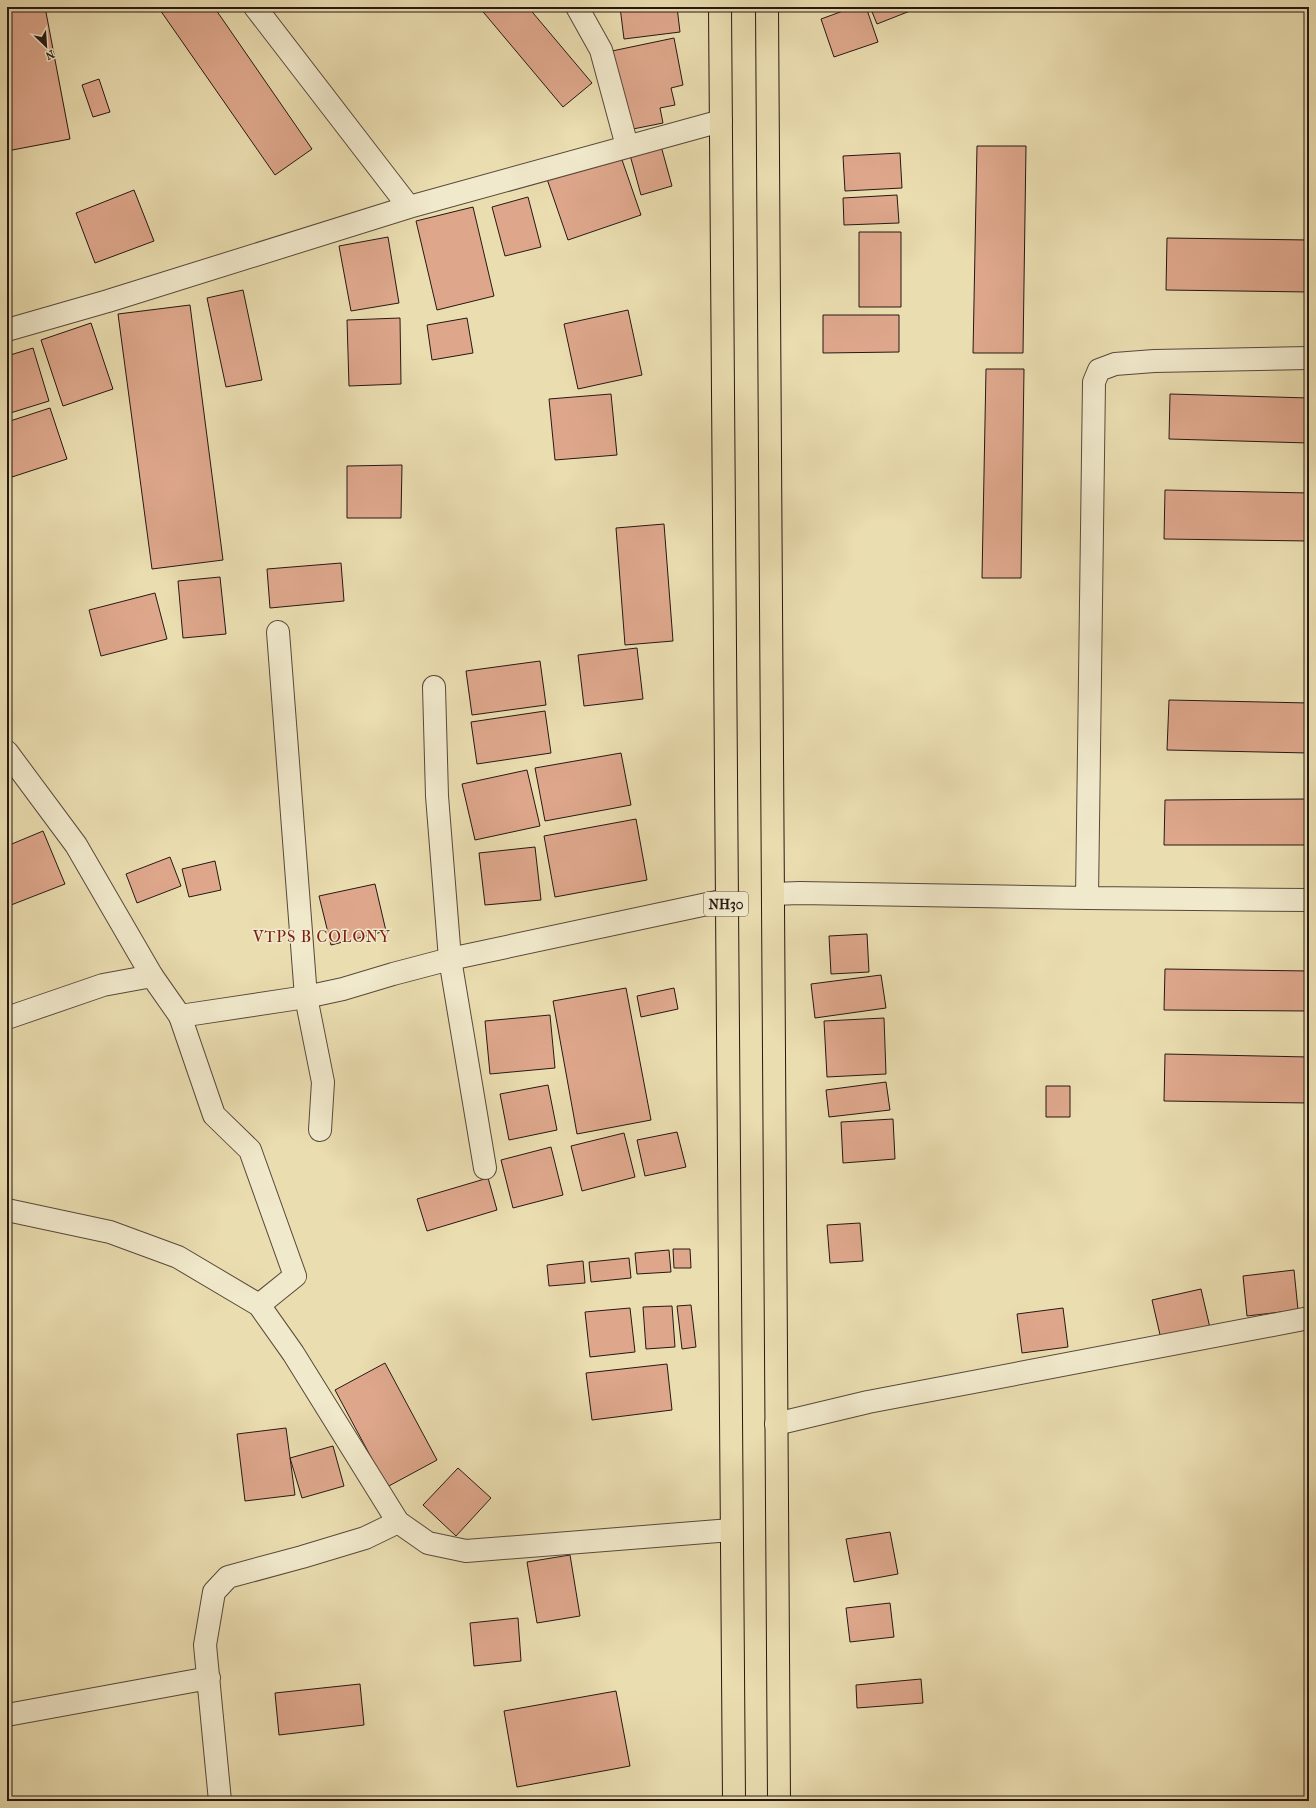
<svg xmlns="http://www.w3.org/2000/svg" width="1316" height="1808" font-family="'IM FELL French Canon',serif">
	<rect width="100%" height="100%" fill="#eaddb0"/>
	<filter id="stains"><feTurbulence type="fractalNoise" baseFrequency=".005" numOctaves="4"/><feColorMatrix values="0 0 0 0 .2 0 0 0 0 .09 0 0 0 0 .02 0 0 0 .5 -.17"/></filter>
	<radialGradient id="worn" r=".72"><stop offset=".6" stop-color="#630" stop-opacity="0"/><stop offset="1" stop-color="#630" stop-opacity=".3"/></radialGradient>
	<!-- building -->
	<path fill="#dea78c" stroke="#261813" d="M7,7h38l25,132 -63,12z
		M158,7h56l98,142 -37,26z
		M479,7h49l64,76 -29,24z
		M620,7h57l3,25 -56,7z
		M854,7h12l12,35 -44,15 -13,-38z
		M870,7h38l2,4 -33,13z
		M674,38l9,47 -12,3 4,17 -15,3 3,15 -35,7 -16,-79z
		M99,79l11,33 -17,5 -11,-32z
		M661,146l11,40 -31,9 -11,-40z
		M977,146h49l-3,207h-50z
		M900,153l2,35 -57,3 -2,-35z
		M620,154l21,61 -73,25 -21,-61z
		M134,190l20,51 -59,22 -19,-50z
		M897,195l2,28 -55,2 -1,-27z
		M528,197l13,50 -36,9 -13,-49z
		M473,207l21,89 -57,14 -21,-89z
		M859,232h42v75h-42z
		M388,237l11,66 -48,8 -12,-65z
		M1167,238l142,2v52l-143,-2z
		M243,290l19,90 -36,7 -19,-89z
		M190,305l33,255 -71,9 -34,-255z
		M628,310l14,65 -64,14 -14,-65z
		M823,315h76v37l-76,1z
		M400,318l1,66 -52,2 -2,-66z
		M467,318l6,35 -41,7 -5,-35z
		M91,323l22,66 -50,17 -22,-66z
		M33,348l16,53 -42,13v-58z
		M986,369h38l-3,209h-39z
		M611,394l6,61 -62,5 -6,-61z
		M1170,394l139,4v45l-140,-4z
		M50,408l17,51 -55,18 -5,-16v-39z
		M402,465l-1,53h-54v-52z
		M1165,490l144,3v48l-145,-2z
		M664,524l9,117 -48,4 -9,-117z
		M341,563l3,38 -74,7 -3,-39z
		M220,577l6,57 -43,4 -5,-57z
		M155,593l12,46 -66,17 -12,-46z
		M637,648l6,51 -59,7 -6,-51z
		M540,661l6,44 -74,10 -6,-44z
		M1169,700l140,3v50l-142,-3z
		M545,711l6,42 -74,11 -6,-42z
		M621,753l10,52 -86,16 -10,-53z
		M527,770l13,56 -65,14 -13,-56z
		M1309,799v46h-145l1,-45z
		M636,819l11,61 -92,17 -11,-61z
		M43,831l22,53 -54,21 -4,-10v-49z
		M535,847l6,53 -56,5 -6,-52z
		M170,857l11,29 -44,17 -11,-29z
		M215,861l6,29 -32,7 -7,-28z
		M375,884l11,47 -55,14 -12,-49z
		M867,934l2,38 -38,2 -2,-38z
		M1165,969l144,2v40l-145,-1z
		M881,975l5,33 -71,10 -4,-34z
		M626,988l25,132 -74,14 -24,-133z
		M674,988l4,21 -37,8 -4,-21z
		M550,1015l5,53 -65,6 -5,-53z
		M884,1018l2,56 -59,3 -3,-56z
		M1165,1054l144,3v46l-145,-2z
		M886,1082l4,28 -61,7 -3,-27z
		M548,1085l9,45 -48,10 -9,-46z
		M1046,1086h24v31h-24z
		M893,1119l2,40 -52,4 -2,-41z
		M677,1132l9,35 -41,9 -8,-36z
		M624,1133l11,44 -53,14 -11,-45z
		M551,1147l12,48 -50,13 -12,-48z
		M488,1178l9,32 -70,21 -10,-32z
		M860,1223l3,38 -33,2 -3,-38z
		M673,1249h17l1,19h-17z
		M669,1250l2,22 -34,2 -2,-21z
		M629,1258l2,20 -40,4 -2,-20z
		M583,1261l2,22 -36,3 -2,-21z
		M1294,1270l4,40 -51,6 -4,-40z
		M1201,1289l9,39 -49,11 -9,-39z
		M691,1305l5,42 -14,2 -5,-43z
		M672,1306l3,41 -29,2 -3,-42z
		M630,1308l5,44 -45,5 -5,-45z
		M1063,1308l5,39 -46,6 -5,-39z
		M385,1363l52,97 -50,27 -52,-97z
		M667,1364l5,46 -80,10 -6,-47z
		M286,1428l9,67 -50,6 -8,-67z
		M333,1446l11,40 -42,12 -12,-40z
		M458,1468l33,30 -35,38 -33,-31z
		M890,1532l8,42 -44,8 -8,-43z
		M570,1555l10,61 -43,7 -10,-61z
		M890,1603l4,34 -44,5 -4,-34z
		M518,1618l3,43 -47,5 -4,-43z
		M921,1679l2,24 -66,5 -1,-23z
		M360,1684l4,41 -85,10 -4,-42z
		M616,1691l14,75 -113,21 -13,-76z"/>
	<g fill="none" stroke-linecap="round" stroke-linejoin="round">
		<defs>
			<path id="minor" d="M255,7l154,200
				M577,7l24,43 26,96
				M7,330l101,-29 301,-94 312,-86
				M278,632l28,365 17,85 -3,48
				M434,687l3,109 13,163 35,209
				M7,752l69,93 76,131
				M773,894l27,-1 287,5 222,2
				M1087,898l7,-516 5,-12 16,-6 39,-3 155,-3
				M180,1016l34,99 36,35 45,126 -36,29
				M776,1424l92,-22 441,-84
				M7,1715l202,-37
				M220,1801l-15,-156 9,-53 14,-15 74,-20 63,-19 33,-16"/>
			<path id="tertiary" d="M7,1018l96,-33 49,-9 28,40 126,-19 37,-8 50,-15 57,-15 276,-59
				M7,1210l103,22 68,25 81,48 34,48 105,169 30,21 38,8 265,-21"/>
			<path id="trunk" d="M720,7l14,1794
				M767,7l12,1794"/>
		</defs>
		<!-- minor casing -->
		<use href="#minor" stroke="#57493a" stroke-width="24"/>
		<!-- tertiary casing -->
		<use href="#tertiary" stroke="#57493a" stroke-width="24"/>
		<!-- trunk casing -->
		<use href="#trunk" stroke="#261813" stroke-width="24"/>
		<!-- minor -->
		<use href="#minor" stroke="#f1e9cc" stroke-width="22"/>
		<!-- tertiary -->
		<use href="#tertiary" stroke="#f1e9cc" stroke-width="22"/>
		<!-- trunk -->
		<use href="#trunk" stroke="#eaddb0" stroke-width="22"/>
	</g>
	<g text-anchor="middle" stroke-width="3" stroke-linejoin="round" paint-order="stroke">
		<!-- shield labels -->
		<rect fill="#f1e9cc" stroke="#63574a" stroke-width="1" x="704" y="892" width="44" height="24" rx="3"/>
		<g font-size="14" font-weight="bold" fill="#261813">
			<text x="726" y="909">NH30</text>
		</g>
		<!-- neighbourhood labels -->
		<g font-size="16" letter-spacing="1" fill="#7a1f14" stroke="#f1e9cc">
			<text x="322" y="942">VTPS B COLONY</text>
		</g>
	</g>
	<!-- margin -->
	<rect width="1316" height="1808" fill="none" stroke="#eaddb0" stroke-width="24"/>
	<rect x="8" y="8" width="1300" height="1792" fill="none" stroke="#261813" stroke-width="2"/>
	<rect x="12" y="12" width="1292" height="1784" fill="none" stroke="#261813"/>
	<!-- north arrow -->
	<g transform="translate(46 46) rotate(155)" stroke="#f1e9cc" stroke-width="3" paint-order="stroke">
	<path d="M0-3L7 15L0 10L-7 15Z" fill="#261813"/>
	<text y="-6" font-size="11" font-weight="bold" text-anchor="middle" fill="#261813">N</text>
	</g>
	<rect width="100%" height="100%" filter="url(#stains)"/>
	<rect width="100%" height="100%" fill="url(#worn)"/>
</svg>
